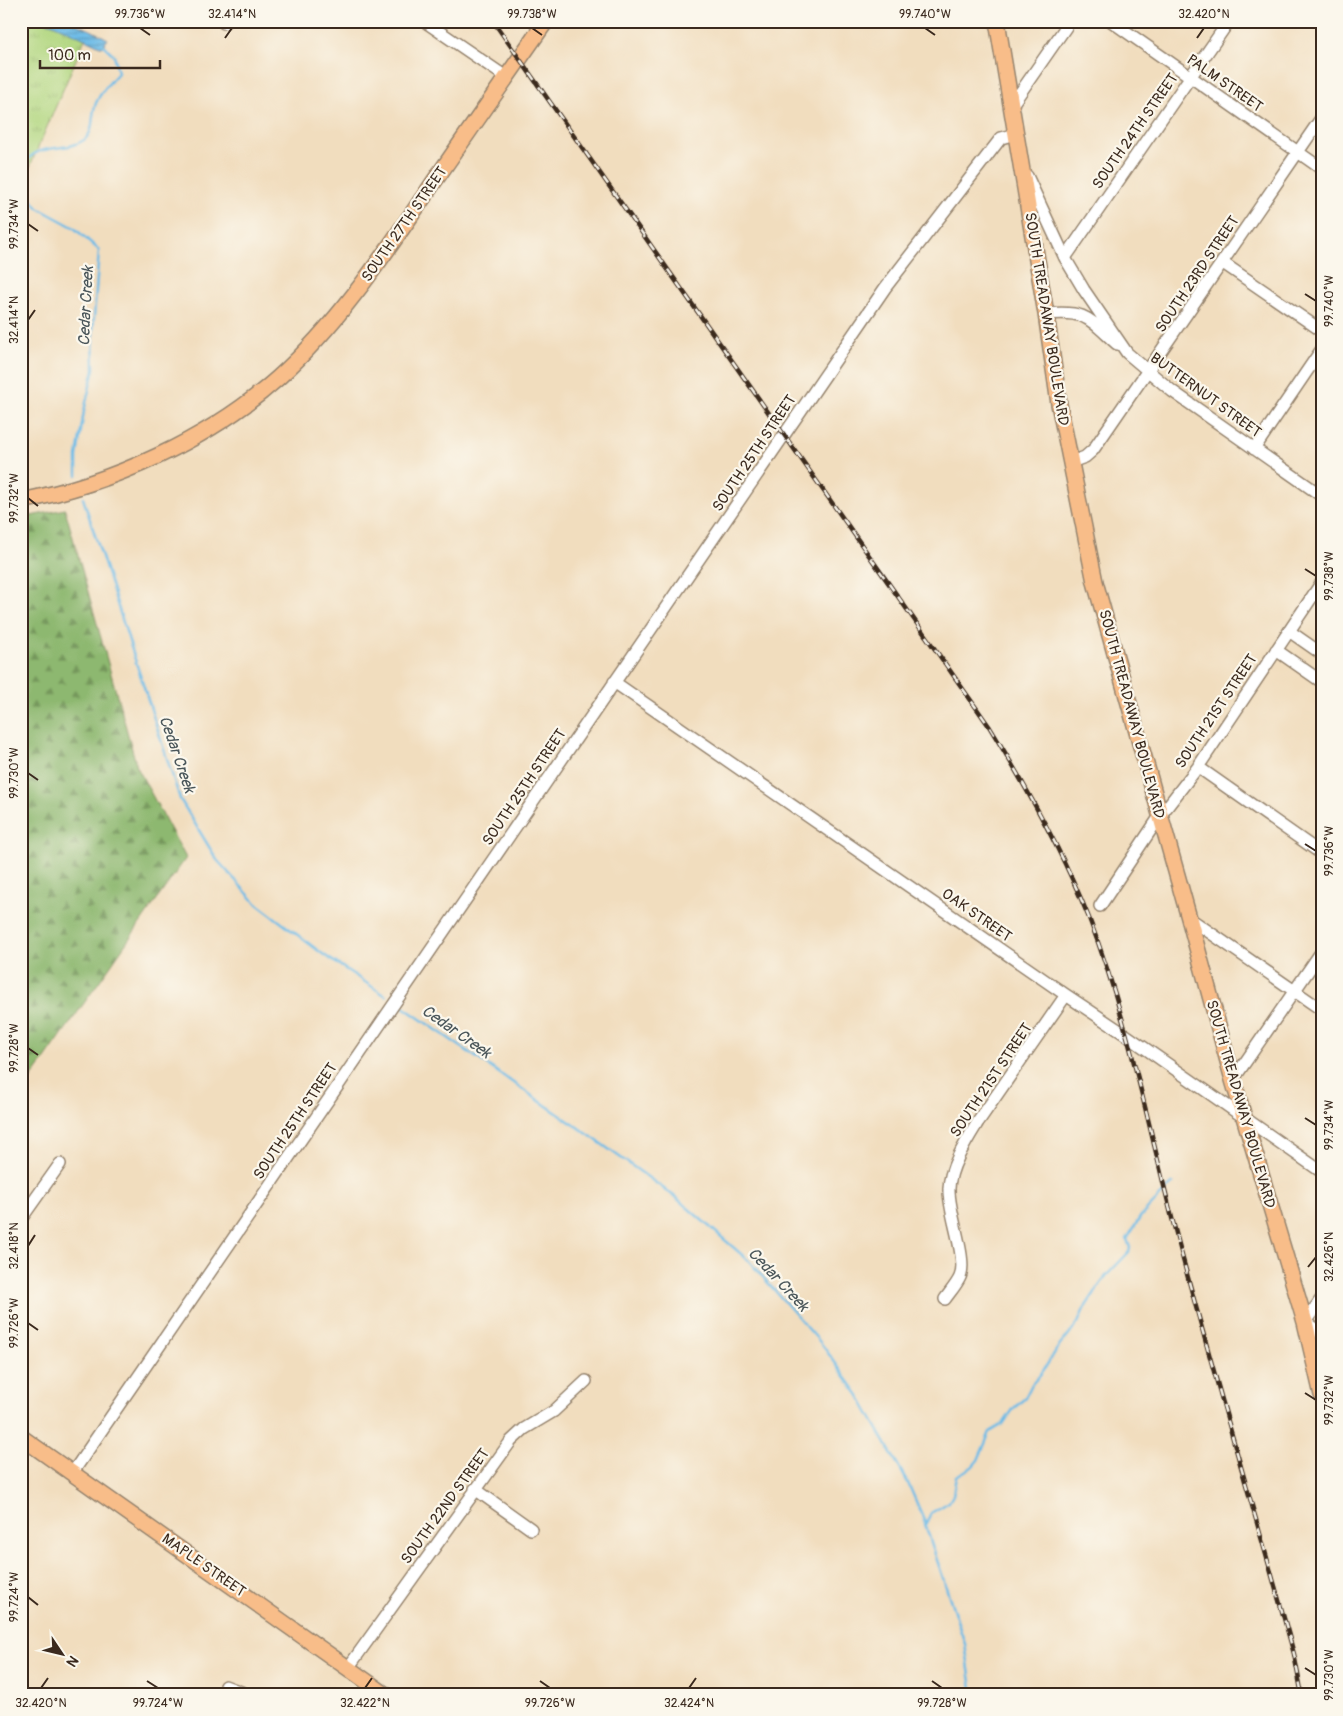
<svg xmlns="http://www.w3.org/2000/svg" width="1343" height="1716" font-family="Pangolin,sans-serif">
	<defs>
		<pattern id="grass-tufts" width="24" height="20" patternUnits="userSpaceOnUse" patternTransform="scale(1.25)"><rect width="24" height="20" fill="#b2d781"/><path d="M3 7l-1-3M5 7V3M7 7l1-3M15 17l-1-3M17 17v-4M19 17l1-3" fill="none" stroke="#9ab96f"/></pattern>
		<pattern id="forest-firs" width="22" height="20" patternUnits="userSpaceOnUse" patternTransform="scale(1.25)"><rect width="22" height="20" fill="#8db86f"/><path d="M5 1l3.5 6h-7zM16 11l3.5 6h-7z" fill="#74965b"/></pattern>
		<pattern id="water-rules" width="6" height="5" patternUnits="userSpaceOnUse" patternTransform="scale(1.25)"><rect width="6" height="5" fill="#6cbbe7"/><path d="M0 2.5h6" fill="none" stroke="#5a98bb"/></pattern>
	</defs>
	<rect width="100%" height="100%" fill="#fbf7ec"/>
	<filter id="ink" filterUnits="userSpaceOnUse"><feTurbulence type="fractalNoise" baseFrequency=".02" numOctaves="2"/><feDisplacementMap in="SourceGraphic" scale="10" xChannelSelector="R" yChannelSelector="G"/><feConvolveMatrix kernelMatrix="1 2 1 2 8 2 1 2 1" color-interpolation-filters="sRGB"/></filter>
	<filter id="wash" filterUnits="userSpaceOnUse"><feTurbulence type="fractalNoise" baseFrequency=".0096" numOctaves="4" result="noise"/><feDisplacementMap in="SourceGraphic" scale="20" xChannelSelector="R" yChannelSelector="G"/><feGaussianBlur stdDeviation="1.12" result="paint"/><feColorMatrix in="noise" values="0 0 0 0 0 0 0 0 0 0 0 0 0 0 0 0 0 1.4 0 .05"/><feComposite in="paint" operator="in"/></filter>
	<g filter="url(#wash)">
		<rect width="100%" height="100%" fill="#f1ddbe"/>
		<!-- grass -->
		<path fill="url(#grass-tufts)" stroke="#768050" d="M21,21h52l15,11 -67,155z"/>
		<!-- forest -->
		<path fill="url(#forest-firs)" stroke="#647146" d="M65,509l72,258 49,91 -165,235v-575z"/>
		<!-- water -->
		<path fill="url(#water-rules)" stroke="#547282" d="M42,21c32,0 38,3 66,18l-6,8 -49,-23z"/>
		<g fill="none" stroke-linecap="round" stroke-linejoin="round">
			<!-- stream -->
			<path stroke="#6cbbe7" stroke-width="2.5" d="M21,171c3,-4 5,-10 8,-13 16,-15 38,-6 55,-18 12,-9 6,-27 13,-39 5,-11 13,-19 21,-28l-4,-18 -13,-12
				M21,173l4,18 13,17 35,19 26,23 -6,81 1,38 -10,42 -7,45v19
				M83,498l97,301 37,61 40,44 67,51 62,41
				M403,1007l186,128 85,61 74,64 72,82 38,52 50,89 14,32 43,129 8,51
				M925,1525l6,-12 18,-11 4,-7 3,-19 16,-9 6,-7 12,-28 13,-8 11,-16 11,-10 7,-14 9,-10 16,-25 21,-26 6,-14 22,-33 23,-24 1,-4 -3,-9 14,-23 32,-33"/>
		</g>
	</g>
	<g filter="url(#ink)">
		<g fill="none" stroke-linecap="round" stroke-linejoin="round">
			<defs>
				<path id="minor" d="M424,21l82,56
					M1111,21l211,148
					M224,23l1,-2
					M1011,106l59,-85
					M1027,176l38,82 19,32 43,63 45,38 150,105
					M1065,258l164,-237
					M1223,263l99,68
					M1046,314c40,-4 42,4 71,30
					M1254,449l68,-100
					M1071,462l14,-5 8,-7 229,-333
					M1289,631l33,23
					M1276,650l46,32
					M614,682l452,313 60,40 196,137
					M1198,767l124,87
					M1100,906l60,-90 38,-49 124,-185
					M1189,918l133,92
					M1233,1080l89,-129
					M21,1219l39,-55
					M1322,1298l-17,24 17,12
					M945,1299c5,-7 12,-15 15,-22 8,-18 -12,-65 -11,-88 0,-21 18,-49 29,-67l88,-127
					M73,1472l812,-1184 116,-150 15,-4
					M475,1489l56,40
					M348,1668l163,-227 13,-12 30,-18 32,-30
					M225,1686l24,9"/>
				<path id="major" d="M997,21l49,293 13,90 36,178 94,336 44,162 72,242 17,73
					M21,501c90,-17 189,-62 257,-123 59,-53 104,-120 149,-186 39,-57 79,-114 119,-171
					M21,1437l365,258"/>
			</defs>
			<!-- minor casing -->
			<use href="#minor" stroke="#96846e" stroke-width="14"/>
			<!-- major casing -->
			<use href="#major" stroke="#96846e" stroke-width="18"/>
			<!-- minor -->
			<use href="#minor" stroke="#fff" stroke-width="11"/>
			<!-- major -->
			<use href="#major" stroke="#f8bd89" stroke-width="15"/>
			<defs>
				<path id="rail" d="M493,21l496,705c38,62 73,125 100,192 38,98 58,202 84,304 38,144 81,288 121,432l8,41"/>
			</defs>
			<!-- rail casing -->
			<use href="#rail" stroke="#3b2a1e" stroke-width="4.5"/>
			<!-- rail -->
			<use href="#rail" stroke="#fbf7ec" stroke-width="2.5" stroke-dasharray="8" stroke-linecap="butt"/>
		</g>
	</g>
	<!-- ticks -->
	<path fill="none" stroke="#3b2a1e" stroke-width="2" d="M140,28l10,7M532,28l10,7M925,28l10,7M225,38l7,-10M1197,38l7,-10M28,224l10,7M1305,294l11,7M28,320l7,-10M28,498l10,8M1305,569l11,7M28,773l10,7M1305,844l11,7M28,1048l10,7M1305,1118l11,7M28,1246l7,-11M1308,1267l8,-10M28,1323l10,7M1305,1393l11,7M28,1597l10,8M1305,1668l11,7M147,1681l11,7M540,1681l10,7M932,1681l10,7M41,1688l7,-10M365,1688l7,-10M689,1688l7,-10"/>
	<g text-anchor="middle" stroke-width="4.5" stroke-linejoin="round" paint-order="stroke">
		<!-- street labels -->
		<g font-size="15" fill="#3b2a1e" stroke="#fbf7ec">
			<text transform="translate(1225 83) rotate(35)" y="5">PALM STREET</text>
			<text transform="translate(1135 131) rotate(-55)" y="5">SOUTH 24TH STREET</text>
			<text transform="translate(404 224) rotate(-55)" y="5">SOUTH 27TH STREET</text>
			<text transform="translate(1197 274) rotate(-56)" y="5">SOUTH 23RD STREET</text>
			<text transform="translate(1047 319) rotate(81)" y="5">SOUTH TREADAWAY BOULEVARD</text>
			<text transform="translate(1206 395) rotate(36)" y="5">BUTTERNUT STREET</text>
			<text transform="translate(754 453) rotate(-56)" y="5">SOUTH 25TH STREET</text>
			<text transform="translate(1216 711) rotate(-56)" y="5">SOUTH 21ST STREET</text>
			<text transform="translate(1132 714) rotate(75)" y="5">SOUTH TREADAWAY BOULEVARD</text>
			<text transform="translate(524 787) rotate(-56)" y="5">SOUTH 25TH STREET</text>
			<text transform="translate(977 915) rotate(35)" y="5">OAK STREET</text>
			<text transform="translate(991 1080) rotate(-56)" y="5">SOUTH 21ST STREET</text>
			<text transform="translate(1241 1104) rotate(74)" y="5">SOUTH TREADAWAY BOULEVARD</text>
			<text transform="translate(295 1121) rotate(-56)" y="5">SOUTH 25TH STREET</text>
			<text transform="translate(445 1506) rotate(-54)" y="5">SOUTH 22ND STREET</text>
			<text transform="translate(204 1565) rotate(35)" y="5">MAPLE STREET</text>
		</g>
		<!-- water labels -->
		<g font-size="16" font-style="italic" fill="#4a565a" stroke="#fbf7ec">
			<text transform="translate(85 306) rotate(-87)" y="6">Cedar Creek</text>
			<text transform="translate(178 754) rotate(71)" y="6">Cedar Creek</text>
			<text transform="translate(457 1031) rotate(35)" y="6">Cedar Creek</text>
			<text transform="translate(779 1279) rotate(47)" y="6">Cedar Creek</text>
		</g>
	</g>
	<!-- margin -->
	<rect width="1343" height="1716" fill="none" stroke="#fbf7ec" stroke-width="55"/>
	<!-- north arrow -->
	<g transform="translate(62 1654) rotate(125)" stroke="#fbf7ec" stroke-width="4" paint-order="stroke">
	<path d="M0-4L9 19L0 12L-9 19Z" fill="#3b2a1e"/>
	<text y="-8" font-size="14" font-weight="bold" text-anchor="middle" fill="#3b2a1e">N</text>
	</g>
	<!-- scale -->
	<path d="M40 60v8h120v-8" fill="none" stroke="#3b2a1e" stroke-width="2.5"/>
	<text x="48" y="60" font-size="15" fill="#3b2a1e" stroke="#fbf7ec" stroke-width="4" paint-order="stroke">100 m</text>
	<rect x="28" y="28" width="1288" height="1660" fill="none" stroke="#3b2a1e" stroke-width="2"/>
	<g font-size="12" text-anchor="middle" fill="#3b2a1e">
		<text x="140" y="18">99.736°W</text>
		<text x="232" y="18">32.414°N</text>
		<text x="532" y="18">99.738°W</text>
		<text x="925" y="18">99.740°W</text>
		<text x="1204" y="18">32.420°N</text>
		<text transform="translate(14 224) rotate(-90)" y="4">99.734°W</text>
		<text transform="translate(1329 301) rotate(-90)" y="4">99.740°W</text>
		<text transform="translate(14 320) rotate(-90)" y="4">32.414°N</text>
		<text transform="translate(14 498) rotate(-90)" y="4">99.732°W</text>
		<text transform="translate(1329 576) rotate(-90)" y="4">99.738°W</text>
		<text transform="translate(14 773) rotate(-90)" y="4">99.730°W</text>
		<text transform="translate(1329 851) rotate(-90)" y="4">99.736°W</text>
		<text transform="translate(14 1048) rotate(-90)" y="4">99.728°W</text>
		<text transform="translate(1329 1125) rotate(-90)" y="4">99.734°W</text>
		<text transform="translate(14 1246) rotate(-90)" y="4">32.418°N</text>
		<text transform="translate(1329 1257) rotate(-90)" y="4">32.426°N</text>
		<text transform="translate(14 1323) rotate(-90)" y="4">99.726°W</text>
		<text transform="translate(1329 1400) rotate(-90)" y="4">99.732°W</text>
		<text transform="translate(14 1597) rotate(-90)" y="4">99.724°W</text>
		<text transform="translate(1329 1675) rotate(-90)" y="4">99.730°W</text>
		<text x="41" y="1707">32.420°N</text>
		<text x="158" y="1707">99.724°W</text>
		<text x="365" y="1707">32.422°N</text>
		<text x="550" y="1707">99.726°W</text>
		<text x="689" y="1707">32.424°N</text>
		<text x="942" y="1707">99.728°W</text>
	</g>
</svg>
